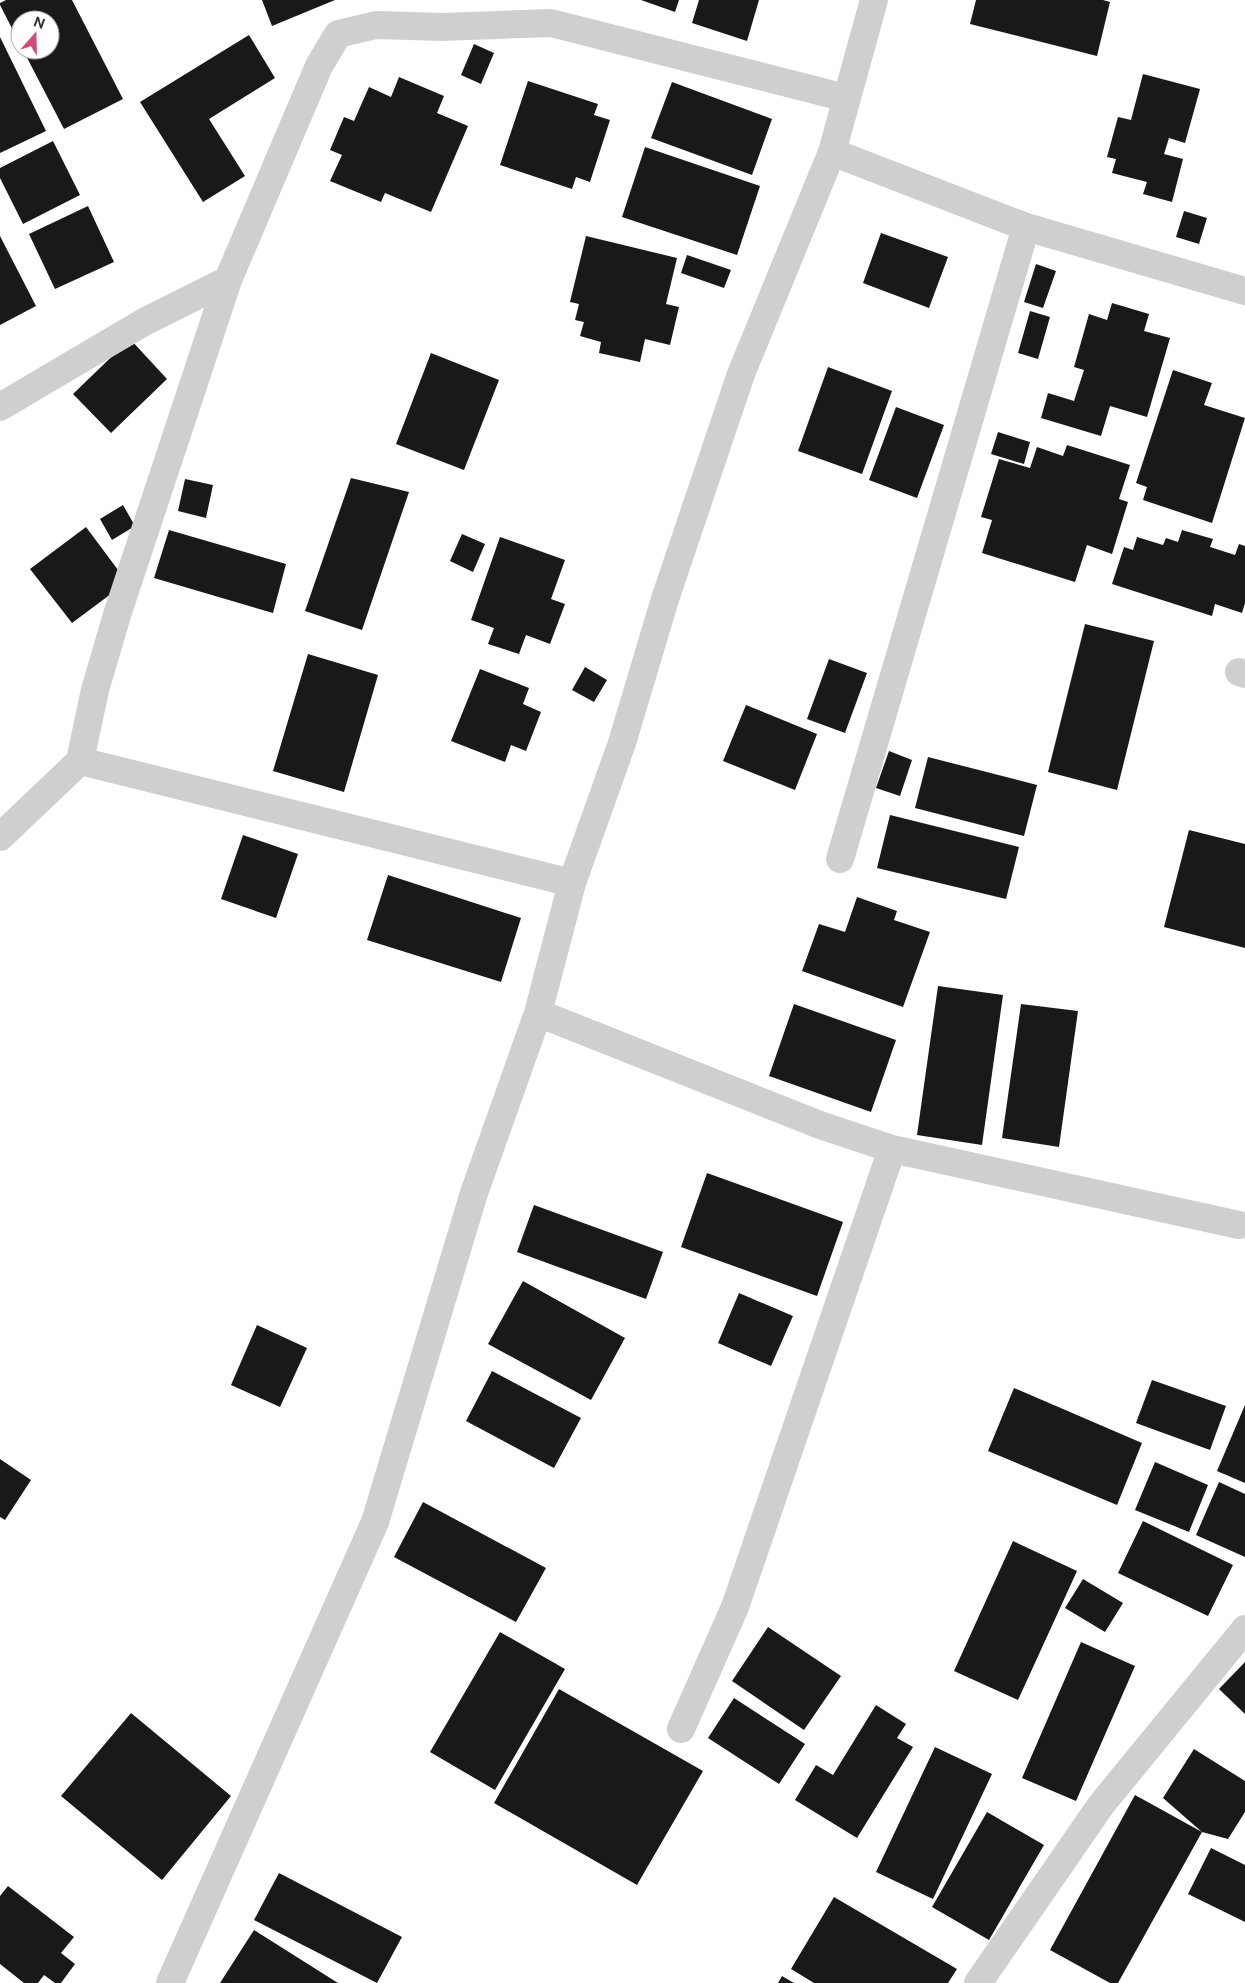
<svg xmlns="http://www.w3.org/2000/svg" width="1245" height="1983" font-family="'Public Sans',sans-serif">
	<rect width="100%" height="100%" fill="#fff"/>
	<!-- building -->
	<path fill="#191919" d="M6,0h66l51,99 -59,30 -41,-79h27v-30h-30v24l-20,-39v-2z
		M262,0h73l-63,26z
		M641,0h38l-4,12z
		M699,0h60l-12,41 -55,-18z
		M976,0h127l7,2 -13,54 -127,-32z
		M249,35l26,43 -66,41 36,57 -42,26 -63,-100z
		M0,37l46,94 -46,22z
		M474,44l20,9 -13,31 -20,-9z
		M1143,74l57,15 -15,54 -16,-5 -5,16 19,5 -11,43 -29,-8 4,-12 -35,-9 4,-14 -9,-2 11,-40 13,3z
		M399,77l45,19 -7,17 31,13 -37,86 -46,-19 -4,9 -51,-21 12,-26 -12,-5 14,-33 10,4 15,-34 22,10z
		M528,81l70,23 -4,11 16,5 -20,62 -14,-5 -4,12 -72,-24z
		M672,82l100,37 -20,56 -101,-37z
		M53,141l27,54 -57,29 -23,-46v-10z
		M645,147l115,39 -23,69 -115,-38z
		M88,206l26,56 -59,27 -26,-55z
		M1184,211l23,7 -8,26 -23,-7z
		M881,233l67,24 -19,51 -66,-25z
		M0,236l36,70 -36,19z
		M586,236l91,22 -11,46 13,3 -9,38 -25,-6 -5,23 -41,-9 2,-11 -21,-6 4,-14 -9,-2 4,-16 -9,-2z
		M687,255l44,15 -7,18 -43,-15z
		M1036,264l20,7 -13,37 -19,-6z
		M1112,303l37,11 -5,17 26,7 -23,79 -37,-11 -9,30 -60,-18 7,-25 26,8 10,-31 -10,-3 15,-53 18,6z
		M1030,311l20,6 -12,42 -20,-6z
		M130,339l37,40 -56,54 -38,-39z
		M431,353l68,27 -35,90 -68,-26z
		M828,367l64,24 -30,83 -64,-23z
		M1173,370l39,13 -8,22 41,13 -33,105 -69,-23 4,-13 -11,-4z
		M896,407l48,18 -27,73 -48,-18z
		M998,432l32,10 -6,22 -33,-10z
		M1067,445l63,20 -11,34 9,3 -16,52 -25,-9 -12,37 -93,-29 10,-33 -11,-3 18,-58 31,9 7,-21 26,9z
		M351,478l58,14 -47,138 -57,-19z
		M185,479l28,6 -7,33 -28,-7z
		M123,505l12,21 -23,14 -12,-21z
		M86,527l41,55 -55,41 -42,-54z
		M169,530l117,34 -13,49 -119,-35z
		M1182,530l31,9 -3,8 25,8 4,-11 6,2v57l-3,10 -27,-9 -3,12 -100,-32 12,-37 9,3 4,-13 26,8 3,-7 12,4z
		M462,534l23,10 -12,28 -23,-11z
		M500,537l65,23 -14,39 14,5 -15,40 -24,-9 -7,19 -31,-10 6,-16 -23,-8z
		M1085,624l69,17 -37,149 -69,-18z
		M308,654l70,21 -34,117 -71,-21z
		M829,659l38,14 -22,60 -38,-14z
		M585,667l22,13 -13,22 -22,-12z
		M480,669l49,19 -6,16 18,8 -15,39 -15,-6 -6,17 -54,-21z
		M746,705l71,29 -22,56 -72,-29z
		M889,751l23,9 -12,36 -24,-8z
		M928,757l109,28 -13,51 -109,-28z
		M890,815l129,32 -13,52 -129,-31z
		M1189,830l56,14v104l-81,-21z
		M243,835l55,19 -22,64 -55,-19z
		M388,875l133,43 -20,64 -134,-42z
		M857,897l40,14 -3,9 36,12 -27,75 -101,-36 17,-47 26,8z
		M938,986l65,9 -21,150 -65,-10z
		M794,1004l102,36 -25,72 -102,-36z
		M1021,1004l57,7 -19,136 -57,-9z
		M707,1173l136,49 -26,74 -136,-49z
		M534,1205l129,47 -17,47 -129,-47z
		M523,1281l102,57 -34,62 -103,-56z
		M739,1293l54,23 -22,50 -53,-23z
		M257,1325l50,23 -27,59 -49,-22z
		M492,1371l89,47 -27,50 -88,-47z
		M1152,1380l74,26 -16,44 -74,-27z
		M1014,1388l128,55 -25,62 -129,-54z
		M1245,1405v78l-28,-12z
		M0,1459l31,21 -26,40 -5,-3z
		M1155,1462l53,23 -19,47 -54,-22z
		M1219,1482l26,12v63l-49,-22z
		M423,1502l123,66 -30,54 -122,-65z
		M1143,1521l90,44 -25,51 -90,-43z
		M1013,1541l64,30 -59,129 -64,-29z
		M1083,1579l40,24 -18,29 -40,-24z
		M768,1627l73,49 -37,54 -72,-49z
		M500,1632l65,37 -70,121 -65,-38z
		M1081,1642l54,24 -59,135 -54,-23z
		M1245,1662v52l-26,-25z
		M559,1689l144,82 -66,114 -143,-82z
		M734,1698l71,46 -26,40 -71,-46z
		M876,1705l30,19 -9,14 16,9 -56,91 -62,-38 21,-35 17,10z
		M131,1713l100,83 -69,84 -101,-84z
		M935,1747l57,27 -59,125 -57,-27z
		M1194,1749l51,32v31l-17,27 -26,-7 -84,151h-8l-60,-33 85,-155 67,37 -39,-34z
		M987,1812l57,33 -55,95 -57,-33z
		M1211,1848l34,17v57l-57,-28z
		M279,1873l123,64 -25,46 -123,-63z
		M8,1886l66,51 -13,16 14,11 -14,19h-6l-11,-8 -6,8h-14l-24,-19v-68z
		M834,1897l123,72 -9,14h-134l-23,-14z
		M254,1930l84,53h-118z
		M782,1976l12,7h-16z"/>
	<g fill="none" stroke-linecap="round" stroke-linejoin="round">
		<!-- minor -->
		<path stroke="#cfcfcf" stroke-width="28" d="M832,152l194,75 219,64
			M0,407l144,-85 84,-42 91,-214 19,-32 38,-9 66,2 109,-4 295,75
			M1239,672l6,2
			M80,761l15,-71 22,-75 111,-335
			M0,837l80,-76 492,122
			M840,859l186,-632
			M538,1013l282,112 72,24 347,76
			M681,1729l54,-122 157,-458
			M170,1983l205,-461 99,-329 64,-180 34,-130 50,-140 43,-144 76,-225 91,-222 42,-152
			M978,1983l123,-178 144,-176"/>
	</g>
	<!-- north arrow -->
	<g transform="translate(35 35) rotate(20)"><circle r="24" fill="#ffffff" stroke="#adadad"/>
	<path d="M0-4L9 19L0 12L-9 19Z" fill="#d14c74"/>
	<text y="-8" font-size="14" font-weight="bold" text-anchor="middle" fill="#323232">N</text>
	</g>
</svg>
